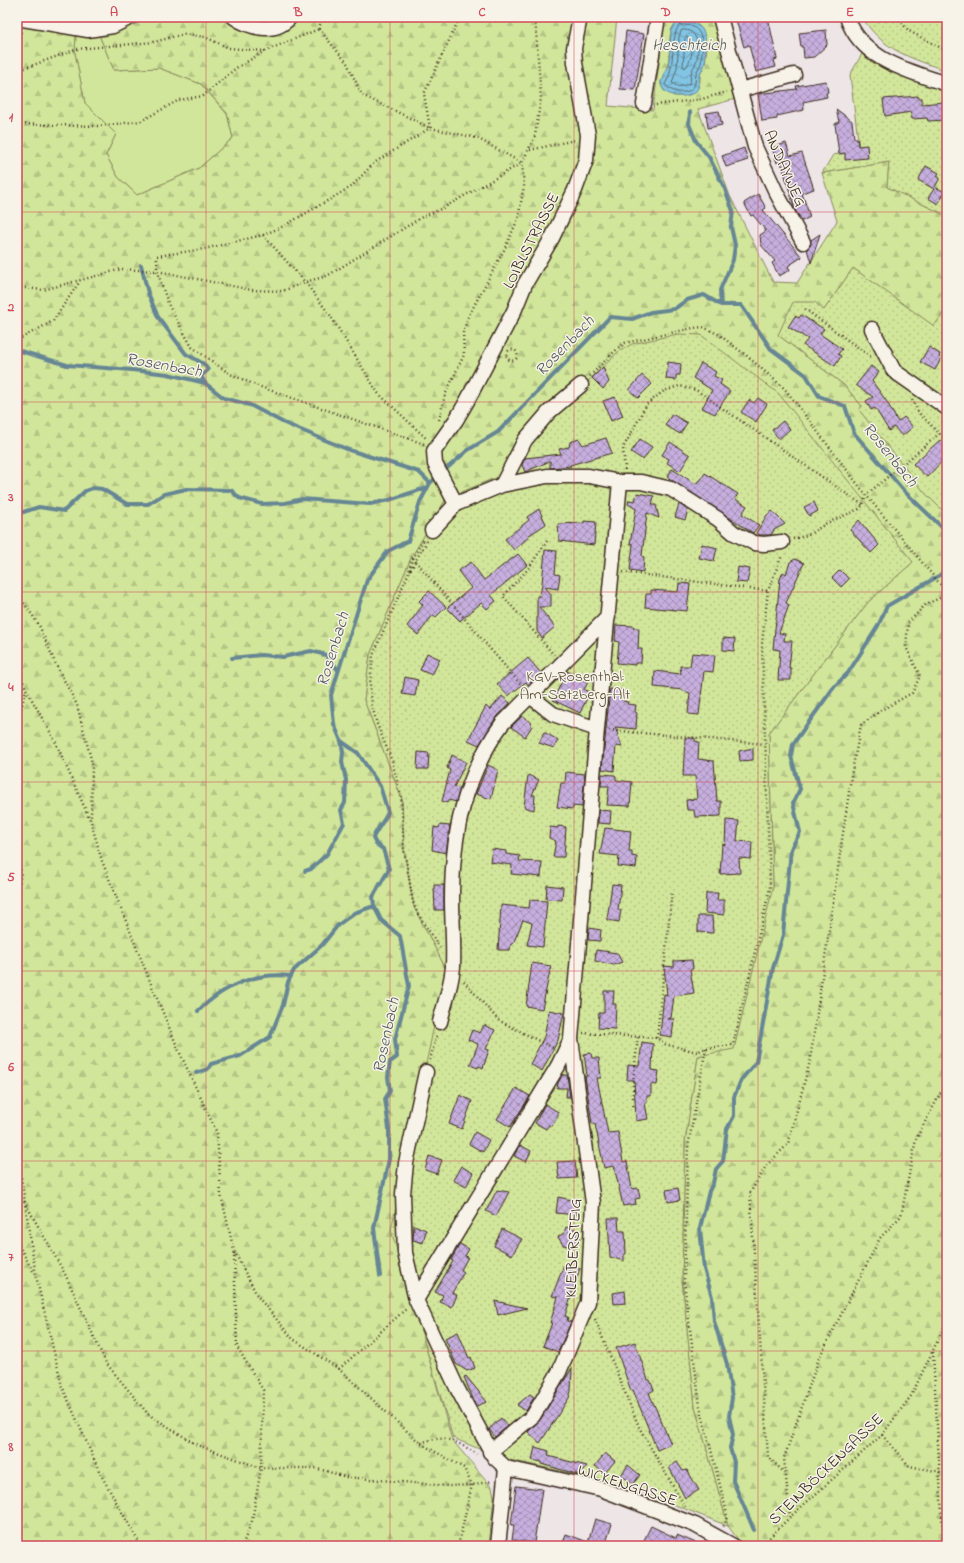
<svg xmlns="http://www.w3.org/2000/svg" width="964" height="1563" font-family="'Indie Flower',sans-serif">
	<defs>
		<pattern id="forest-firs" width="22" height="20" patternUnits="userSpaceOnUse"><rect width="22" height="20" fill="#d2e69b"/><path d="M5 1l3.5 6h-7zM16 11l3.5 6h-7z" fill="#b5c585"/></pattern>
		<pattern id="park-dots" width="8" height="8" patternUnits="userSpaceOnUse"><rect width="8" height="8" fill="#d2e69b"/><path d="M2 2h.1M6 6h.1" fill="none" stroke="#b5c585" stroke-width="1.8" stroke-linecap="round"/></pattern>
		<pattern id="water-waves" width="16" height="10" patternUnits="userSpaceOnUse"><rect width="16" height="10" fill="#82c4e3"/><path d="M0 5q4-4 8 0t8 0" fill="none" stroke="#6c9fb7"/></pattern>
		<pattern id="building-cross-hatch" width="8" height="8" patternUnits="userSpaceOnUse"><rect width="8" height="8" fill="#c6afde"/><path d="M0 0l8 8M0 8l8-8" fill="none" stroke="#a28fb3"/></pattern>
	</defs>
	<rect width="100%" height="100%" fill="#ede5e6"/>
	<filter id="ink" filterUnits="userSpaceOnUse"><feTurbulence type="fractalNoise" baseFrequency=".025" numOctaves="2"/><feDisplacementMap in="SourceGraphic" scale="8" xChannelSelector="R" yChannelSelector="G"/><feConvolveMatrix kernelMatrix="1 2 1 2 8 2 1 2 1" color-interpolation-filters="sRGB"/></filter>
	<g filter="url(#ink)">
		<!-- grass -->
		<path fill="#d2e69b" stroke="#86885c" d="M76,34l23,1 15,35 45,-2 42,16 26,30 6,24 -34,30 -62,27 -19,-18 -12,-22 10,-21 -31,-31 -10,-50z"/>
		<!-- forest -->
		<path fill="url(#forest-firs)" stroke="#86885c" fill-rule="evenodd" d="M17,17h47l19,3 29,-3h505l-9,89 45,4 12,-93h50l24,81 -41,11 32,87 43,86 24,1 40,-62 -15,-48 67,-11 -2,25 60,29v92l-13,19 -81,-59 -29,42 -46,25 66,50 18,21 63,87 22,22v1031h-204l-15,-20 -33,-119 -13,-127 3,-138 13,-86 75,-169 -4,-154 99,-131 45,-40 -404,-86 -19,4 -44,19 -35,59 -41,97 -6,45 38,99 2,51 10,57 32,62 -27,354 33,117 40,47 2,9 -5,50h-472zM674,25l33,23 -2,16 -5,11v7l-36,9 -3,-6v-4l3,-3c0,-6 3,-9 4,-15 3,-13 -1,-27 6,-38zM76,35h23l15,35 45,-2 42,16 26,29 6,25 -34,30 -62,27 -19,-18 -12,-22 10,-21 -31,-31 -10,-50z"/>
		<!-- park -->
		<path fill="url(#park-dots)" stroke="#86885c" d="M862,17h85v54c-36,-13 -64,-20 -85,-54z
			M862,54l24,15 61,21v126l-60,-29 2,-25 -67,11 11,-18 18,-3 8,-4 -9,-73z
			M853,268l81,58 13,-18v207l-22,-22 -66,-83 3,-4 -18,-21 -66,-50 15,-33h22l9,8z
			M678,334l23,1 78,59 134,168 -45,40 -99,131 4,154 -39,162 -36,7 -13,86 -3,138 13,127 33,119 -86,-34 -36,-11 -105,-23 -48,-20 -62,-208 55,-261 -32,-62 -10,-57 -2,-51 -38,-99 6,-45 41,-97 35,-59 44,-19 19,-4 37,-54 72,-70 14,-8z"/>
		<!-- water -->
		<path fill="url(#water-waves)" stroke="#668694" d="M685,20c21,4 22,17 20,34 0,4 1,6 0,9 -1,4 -4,8 -5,12 -2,6 1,12 -5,17 -10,8 -35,5 -34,-11l3,-3v-4l4,-8 2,-15 1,-21 7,-9z"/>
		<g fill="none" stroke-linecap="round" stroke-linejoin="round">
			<!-- shore -->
			<path stroke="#57686d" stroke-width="1" d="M680,25c20,-2 24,13 22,28 -1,4 0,6 -1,10 -1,3 -4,7 -5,11 -1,4 0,8 -2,12 -5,10 -24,7 -29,-2 11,-15 5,-52 15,-59z
				M682,30c17,-2 18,20 14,32 -1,4 -4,7 -5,11 -1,3 0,7 -1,10l-11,4 -7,-4 5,-15 2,-31z
				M687,37l4,4c3,8 0,21 -6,27l-2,-2 2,-27z"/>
			<!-- stream -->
			<path stroke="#668694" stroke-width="4" d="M690,112l-1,12 7,17 13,16 16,32 8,22 -2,16 4,18 -2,15 -13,30 1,15
				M141,265l7,28 10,24 28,37 18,10 4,6 -7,6 4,7
				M17,350l50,15 65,5 36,4 37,9 19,15 26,7 34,18 65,27 70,22 11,11
				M17,514l22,-7 25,4 21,-20 8,-3 9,1 25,15h21l16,-10 22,-5 45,1 8,8 23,6 23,-1 17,-4 68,5 19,-4 37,-12
				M232,658l29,-3 22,2 28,-6 15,4 12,15
				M305,871l6,-2 16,-15 17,-31 -3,-13 4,-7 1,-23 -4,-18 1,-10 -2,-11
				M198,1011c26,-25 56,-39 92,-35
				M196,1073l12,-4 3,-5 29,-8 30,-19 13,-32 5,-23 6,-12 28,-25 16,-20 16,-12 20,-7
				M380,1276l-6,-48 15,-69v-30l-4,-30 5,-8 -2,-14 2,-15 7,-5 -2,-18 14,-53 -9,-50 -19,-16 -7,-14 -1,-9 16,-28 -6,-20 -7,-5 -3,-6c4,-10 11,-16 15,-26l-8,-26 -22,-33 -17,-12 -7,-17 -3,-29 36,-115 21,-29 20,-10 12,-39 10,-19 38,-33 30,-18 112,-115 22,2 19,-7 23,-3 13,-9 17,-5 17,10h20l30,44 35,26 13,21 26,10 9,27 51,59 42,40
				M754,1530l-21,-49 1,-19 -4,-14 3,-13 -4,-19 3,-18 -5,-34 -13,-43 -2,-24 -8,-28 -4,-41 9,-37 4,-8 3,-14 7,-8 4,-32 7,-13v-19l7,-17 15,-18 17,-94 10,-33 8,-86 9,-17 -7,-29 7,-14 -9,-33 2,-12 41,-57 14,-14 30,-47 9,-20 60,-35"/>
		</g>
		<!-- building -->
		<path fill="url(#building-cross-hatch)" stroke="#3b2a1e" d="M750,17h18l9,42 -3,1 2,7 -20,5 -7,-27 -5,2 -8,-27z
			M826,30l1,15 -13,12 -10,1 -1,-11h-2l-2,-14z
			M626,31l18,3 -9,56 -15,-1z
			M826,81l2,11 -2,1 1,4 -24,5 1,8 -27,6v3l-15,2 -4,-27 39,-5 -1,-3z
			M918,96v2h4v6l22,-2 1,18 -17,1 -1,-3 -15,1 -1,-7 -26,4 -2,-17z
			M836,109l16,12 2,17h3l1,8 9,-1 1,13 -23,2v-7l-6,1 -4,-30 4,-2z
			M719,111l3,14 -14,3 -2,-15z
			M786,143l4,13 12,-3 12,36 -12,4 8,24 -8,4 -7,-11 -14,-48 -4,1 -5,-15z
			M744,148l4,12 -22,7 -4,-11z
			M926,166l13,7 -2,3 3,2 -5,9 10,5 -7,12 -10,-6 6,-9 -16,-9z
			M758,194l8,14 -3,2 39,47 -14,9 2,4 -11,6 -7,-13 3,-2 -14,-16 -1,-10 6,-4 -13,-16 -2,1 -7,-13z
			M820,234l-9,29 -4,-14 3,-3 1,-6z
			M801,315l23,14 -4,5 22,15 -4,5 3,2 -6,10 -32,-21 5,-6 -20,-12 7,-11 4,2z
			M929,347l11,7 -1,3 2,2 -6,11 -15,-8z
			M668,362l13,2 -1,11h-4v5l-10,-1z
			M701,363l15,9 -2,4 8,4 -2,4 10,7 -15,23 -13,-6 10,-18 -19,-12z
			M871,366l8,6 -7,9 15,21 11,20 6,-5 9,10 -11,9 -8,-9 -5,4 -14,-23 -4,2 -5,-9 7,-4 -17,-12z
			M603,367l6,15 -6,7 -11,-11z
			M642,375l10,9 -14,14 -9,-8z
			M615,397l8,19 -12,5 -8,-20z
			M758,398l9,6 -11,18 -15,-10 8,-12 5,3z
			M672,414l15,9 -7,11 -15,-9z
			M783,421l7,8 -11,10 -7,-9z
			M606,438l6,15 -42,12 1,1 -21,2v-7l-25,11 -3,-7 3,-7 36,-4 -2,-5 10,-2 1,-5 9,-3 4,6z
			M640,439l12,8 -9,13 -12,-8z
			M940,440l7,7v9l-20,21 -14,-13z
			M670,442l20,13 -10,16 -13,-8 2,-4 -7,-4z
			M672,469l24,15 3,-4 1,1 5,-8 33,21 -3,5 12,7 -5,8 17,11 -6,8 -86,-56z
			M637,493l17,3 -2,9h4l3,13 -12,-5 -5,43 2,1 -1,15 -13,-2 3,-26h-3l6,-35 -8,-5 1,-4 6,1z
			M814,502l4,9 -9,5 -5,-9z
			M679,504l9,6 -3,10 -10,-3z
			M539,509l7,15 -18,12 1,1 -15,13 -9,-11 24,-19 -2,-3z
			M772,511l13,13 -11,6 -3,5h-11l-4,-2 11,-18z
			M859,520l20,25 -8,8 -21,-23z
			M584,521l12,1 -2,23 -35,-4 -1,-17 26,-1z
			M702,544l15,4 -3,13 -15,-3z
			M545,550l12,1 -2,23 5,1 -2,14 -13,-2 6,7v13h-12l16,20 -13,11 -5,-7v-35h3l2,-12z
			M518,554l9,11 -36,30 5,6 -9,8 -6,-6 -21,18 -13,-13 24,-20 -13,-17 13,-9 13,18z
			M795,559l9,4 -18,40 3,2 -10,28 6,1 -1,7h8l-3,27h2v12h-13l2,-30 -7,-1 7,-70 3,-7 3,2 4,-12z
			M738,567l12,2 -3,14 -11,-1z
			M840,570l9,9 -8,8 -9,-9z
			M679,583l11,1 -3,27 -42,-4 1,-13h5v-4l27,2z
			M429,591l17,16 -10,10 -3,-2 -15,20 -11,-9 16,-21 -4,-4z
			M616,625l18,1 -1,2h6l-1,21h4l-1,14h-6v2l-18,-2 2,-21 -4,-1z
			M723,638l12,1 -1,12 -11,-1z
			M427,653l13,6 -8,16 -12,-5z
			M692,653l23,2 -2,17 -9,-1 -5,44 -11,-1 2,-21 -7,-2v-1l-29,-3 1,-16 26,3 -1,-8h10z
			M528,658l13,15 -13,12 -2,-3 -18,14 -11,-12z
			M567,671l21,11 -4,8 6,2 -10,21 -27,-13z
			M405,677l13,3 -3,16 -13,-2z
			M610,689l14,1 -1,11 5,1 -1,2 9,1 -1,7 2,1 -1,16 -21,-2 7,20 -6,-1 -2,25 -12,-2z
			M502,696l8,7 -15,16 -16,26 -11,-5 18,-34 4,4z
			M522,716l10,7 -2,2 2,1 -7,11 -14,-10z
			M544,732l14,8 -4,8 -15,-5z
			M685,738h10v3l4,1 -1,17 16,2 3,40h4v15l-26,1 -1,-7h-7l-1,-10 11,-1 -2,-23h-12z
			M753,748v12l-13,1 -1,-10z
			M418,752l11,1 -1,16h-11z
			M452,755l14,7 -12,25 6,1 -4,14 -7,-2 -2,3 -5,-2 8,-31 -3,-2z
			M488,765l10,5 -7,29 -15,-5z
			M566,772l19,2 -3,33 -9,-1v3l-16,-2 4,-24h4z
			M602,774l12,1 2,1v4l16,2 -2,24 -23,-1 2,-19h-8z
			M528,775l11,5 -7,15h3l-1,15 -10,-3z
			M599,810l12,1 -1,13 -12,-1z
			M726,820l13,1 -2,20 15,1 -1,17 -12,-1 1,15 -20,1 2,-30 3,1z
			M440,825l10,1 -4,27 -14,-3 2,-23 5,1z
			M558,826l8,1 -2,30h-11l3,-16 -7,-3 1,-11 8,1z
			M605,828l26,3 -2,20h3v5l5,1 -1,11 -18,-2 1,-10 -19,-2z
			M492,849l14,2v3l14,2 -1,5 23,1 -1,15 -30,-3 1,-9 -22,-3z
			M612,884l9,1 -3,25h3l-2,12 -12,-2z
			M434,885h10v25h-9z
			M547,885l16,2 -1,13 -16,-1z
			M706,893h12l-1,7h7v15l-19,-2z
			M530,900l17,1 -4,46 -16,-2 5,-22 -9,-3 -10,24h-2l-1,6h-12l3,-45 28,3z
			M698,916h14l1,17 -15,-1z
			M589,928l12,2 -1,11 -12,-1z
			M596,950l21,3 5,9 -8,3 -19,-4z
			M692,960l1,9h-3l4,24 -20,3 -3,22 -4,1h7l-2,18 -12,-2 4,-41 3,1 -3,-29 10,1v-6z
			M532,963l19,3 -9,43 -16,-3z
			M604,991h10l-1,13h3l-1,25 -17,-1 1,-15h5z
			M549,1010l15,3 -6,27 -16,31 -12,-7 14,-27z
			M484,1025l11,5 -9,19 3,1 -6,18 -4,-2 -1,2 -8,-3 8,-21 -10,-4 4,-10 8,3z
			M642,1042l11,2 -1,26 7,1 -2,14 -6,-1v12h-4v7h-2l3,16 -12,2 -2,-41h-7l1,-15 11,1z
			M591,1053l1,5h7l2,20h-4l11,55 10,-1 5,30 4,-1 5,28 6,-1 2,10 -5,1 1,5 -13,2 -9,-40 -10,2 -9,-44h-3l-7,-48h2l-3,-22z
			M562,1075h5l3,22h-4l1,-9h-10l1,-5z
			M516,1088l14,8 -20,31 -13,-8z
			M460,1095l12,6 -10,28 -13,-5z
			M545,1104l13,8v4l-6,10 -3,-1 -3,4 -11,-6z
			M475,1132l14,8 -6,12 -14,-8z
			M520,1145l11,6 -5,11 -12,-6z
			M429,1156l13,4 -5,14 -12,-4z
			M575,1161l2,17 -18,1 -2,-17z
			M461,1166l12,7 -7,14 -13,-7z
			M678,1188l2,12 -12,2 -2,-12z
			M497,1190l12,2 -13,24 -10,-5z
			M558,1197l19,4 -1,14 -20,-2z
			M608,1218h10l1,13h6l1,23h-2v7l-14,-4z
			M414,1225l12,5 -3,13 -10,-3z
			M566,1227l12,3 -1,7h3l-3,11 -14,-3 -5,-8 6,-4z
			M502,1229l20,10 -10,16 -18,-9z
			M460,1244l9,5 -4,7 3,1 -7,13 3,2 -12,21 5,2 -5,12 -12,-5 3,-7 -8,-3 18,-31 -2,-1z
			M564,1265l16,3 -15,48 3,1 -1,4 4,1 -13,30 -15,-6 9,-23h-2l8,-26 -6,-1z
			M625,1291l1,12 -12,1 -1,-11z
			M495,1301l32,7 -29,7z
			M458,1332l11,26 2,-1 4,11 -8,3 -11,-7 -11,-26z
			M635,1342l13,38h2l4,10 -5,3 22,51 -14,6 -24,-60 -2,1 -15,-43z
			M572,1368l-1,23 -2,7 -29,45 -12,-11 12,-12z
			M466,1376l21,26 -11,4 -12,-29z
			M530,1394l4,3 -8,14 -9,-6z
			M501,1418l7,8 -13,11 -6,-8z
			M535,1447l14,4 -1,5 39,10 -7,9 -39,-11 1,-2 -10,-2z
			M605,1453l10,8 -10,12 -10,-7z
			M677,1462l6,9 4,-1 12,20 -14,8 -16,-31z
			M628,1465l12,10 -7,9 -12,-9z
			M516,1486l26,3 -8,54 -22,-3 2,-15h-3z
			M595,1519l17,5 -7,22h-43l4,-12 22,8z
			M651,1526l25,12 1,-3 26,11h-62z"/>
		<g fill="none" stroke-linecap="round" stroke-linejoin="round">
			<defs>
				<path id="minor" d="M234,17c16,11 41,18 56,0
					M720,17l35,130 21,45 27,50
					M847,17c14,43 62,54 100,67
					M17,18l71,12 25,-4 18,-9
					M82,29v-12
					M740,90l54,-15
					M644,104l14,-87
					M872,329l22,42 53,37
					M502,485l23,-45 24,-28 32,-27
					M456,504l-21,-40 -1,-13 22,-31 11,-19 47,-90 11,-27 27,-46 23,-48 11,-30 2,-25 -13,-72 -1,-15 6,-31
					M432,530l24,-26 46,-19 45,-9h42l31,6h21l30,7 47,30 16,14 20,10 10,1 18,-2
					M529,695l24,19 44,15
					M440,1022c4,-17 12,-38 13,-56 1,-22 -1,-45 -1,-67 0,-65 12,-122 50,-175l106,-107
					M426,1072l-20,91 -3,31 2,59 11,47 41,88 37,69 12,11 95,21 94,36 38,21
					M416,1300l142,-234 13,-27 26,-310 23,-247
					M490,1452l43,-36 26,-44 29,-70 5,-99 -22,-164
					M498,1546l8,-78"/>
			</defs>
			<!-- minor casing -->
			<use href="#minor" stroke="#3b2a1e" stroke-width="17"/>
			<!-- path -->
			<path stroke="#3b2a1e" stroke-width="2.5" stroke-dasharray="1 3" stroke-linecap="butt" d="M896,17l13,14 38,20
				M319,29l28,34 15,32 68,33 47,10 45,25
				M319,29l3,-12
				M17,44l4,-13
				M17,71l60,-22 77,-7 30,-8 21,3 24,11 36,3 54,-22
				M656,105l46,-6 25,-7
				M17,124l81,2 43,-5 38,-21 24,-4 33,-28 29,-17
				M530,150l45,-10
				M263,235l42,47 25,33 48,78 49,46
				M17,287l26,3 79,-21 35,2 95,19 31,1 22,-9 22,-6 95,-59 21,-9 79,-45 13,-27 6,-38 -6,-81
				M805,309l66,48
				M17,344l1,-4 35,-19 27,-40
				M506.5 355a5.5 5.5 0 1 1 11 0a5.5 5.5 0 1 1-11 0Z
				M590,376l28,-28 7,-5 68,-15 10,-1 15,7 29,22 38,33 81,106 74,89h7
				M912,400l7,13 28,28
				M439,420l6,-25 19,-40 -1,-22 5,-16 36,-67 14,-31 6,-33 -2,-23
				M424,444l-166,-58 -28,-12 -38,-27 -23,-41 -12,-35v-15l47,-7 59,-14 21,-9 67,-39 23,-24 56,-35 -6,-34 36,-77
				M625,470l-2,-22 24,-44 17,-13 15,-5 17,4 167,115
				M793,539l15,-4 19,-12 32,-14 4,-4 3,-10 73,-61
				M427,541l-18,31 -36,83 -3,29 2,22 5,18 15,37 9,35 3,53 9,53 5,12 22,34
				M547,541l-19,28 -25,27 51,59
				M413,558l108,127
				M409,570l4,-12 11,-19
				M623,572l145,19
				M17,593l22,32 17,40 21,40 15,58 -1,57
				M17,667l9,22 29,52 36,81 11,39 49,123 28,67 38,82 4,62 13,56 24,46 35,42 46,30 81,74 44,25 8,17 -14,61
				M17,724l9,-34
				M609,730l156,14
				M17,850l4,22 -4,25
				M464,981l34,39 55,28
				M583,1033l74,5 8,6 32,8 9,-4 27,-3 37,-157 -8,-244 6,-53 14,-36
				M657,1038l15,-147
				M706,1048l-18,99 -4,135 16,124 26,103 1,8 -4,11
				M430,1060l7,-26
				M633,1106v-24l5,-46
				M17,1150l19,126 26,110 39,89 40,71
				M24,1201l41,73 41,89 42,51 49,31 64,23h54l31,9 102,9 24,-1 21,-4
				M17,1242l17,31
				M234,1253l3,94 26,43 -2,78 -9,53 -10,25
				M595,1319l44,108 46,80
				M933,1352l10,183
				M339,1369l68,-61
				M882,1435l27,31 38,7
				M421,1443c25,-10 35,-1 56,11
				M785,1473l-17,-16 -18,-264 16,-27 22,-22 22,-83 42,-290 9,-46 22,-16 29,-16 8,-17 -14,-29 2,-24 18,-19 21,-9
				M790,1517l-6,-59 35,-100 61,-120 21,-22 15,-77 24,-45 7,-8
				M761,1546l29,-29 92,-82 29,-39 36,-75
				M938,1546l5,-11 4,-1"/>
			<!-- minor -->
			<use href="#minor" stroke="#f7f3e8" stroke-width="14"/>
		</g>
	</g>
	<!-- grid -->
	<path fill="none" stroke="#d1495b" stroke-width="1" stroke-opacity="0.55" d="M206,17v1529M390,17v1529M574,17v1529M758,17v1529M17,212h930M17,402h930M17,592h930M17,782h930M17,971h930M17,1161h930M17,1351h930"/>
	<g text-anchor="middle" stroke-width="3" stroke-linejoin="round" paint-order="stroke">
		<!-- street labels -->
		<g font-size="16" fill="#3b2a1e" stroke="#f7f3e8">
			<text transform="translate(786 168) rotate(66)" y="6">ANDAYWEG</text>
			<text transform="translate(530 240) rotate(-63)" y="6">LOIBLSTRASSE</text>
			<text transform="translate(572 1248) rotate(-87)" y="6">KLEIBERSTEIG</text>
			<text transform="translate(825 1468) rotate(-44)" y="6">STEINBÖCKENGASSE</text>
			<text transform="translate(628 1484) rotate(18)" y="6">WICKENGASSE</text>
		</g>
		<!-- park labels -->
		<g font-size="16" fill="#595037" stroke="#f7f3e8">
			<text x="575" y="681">KGV-Rosenthal:<tspan x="575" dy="18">Am-Satzberg-Alt</tspan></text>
		</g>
		<!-- water labels -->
		<g font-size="17" font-style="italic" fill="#505859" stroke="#f7f3e8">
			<text x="689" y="50">Heschteich</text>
			<text transform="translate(564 345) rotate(-46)" y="6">Rosenbach</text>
			<text transform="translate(164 364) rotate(10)" y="6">Rosenbach</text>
			<text transform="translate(891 454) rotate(51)" y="6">Rosenbach</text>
			<text transform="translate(332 649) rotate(-73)" y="6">Rosenbach</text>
			<text transform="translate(385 1035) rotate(-78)" y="6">Rosenbach</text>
		</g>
	</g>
	<!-- margin -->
	<rect width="964" height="1563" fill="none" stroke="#f7f3e8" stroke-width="44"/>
	<rect x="22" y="22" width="920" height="1519" fill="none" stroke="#d1495b" stroke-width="1.5"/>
	<g font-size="13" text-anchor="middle" font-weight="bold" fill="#d1495b">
		<text x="114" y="16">A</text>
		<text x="298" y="16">B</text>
		<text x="482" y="16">C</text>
		<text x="666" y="16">D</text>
		<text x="850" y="16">E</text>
		<text x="11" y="121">1</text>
		<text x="11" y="311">2</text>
		<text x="11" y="501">3</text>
		<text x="11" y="691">4</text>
		<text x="11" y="881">5</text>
		<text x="11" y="1071">6</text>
		<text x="11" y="1261">7</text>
		<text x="11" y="1451">8</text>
	</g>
</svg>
